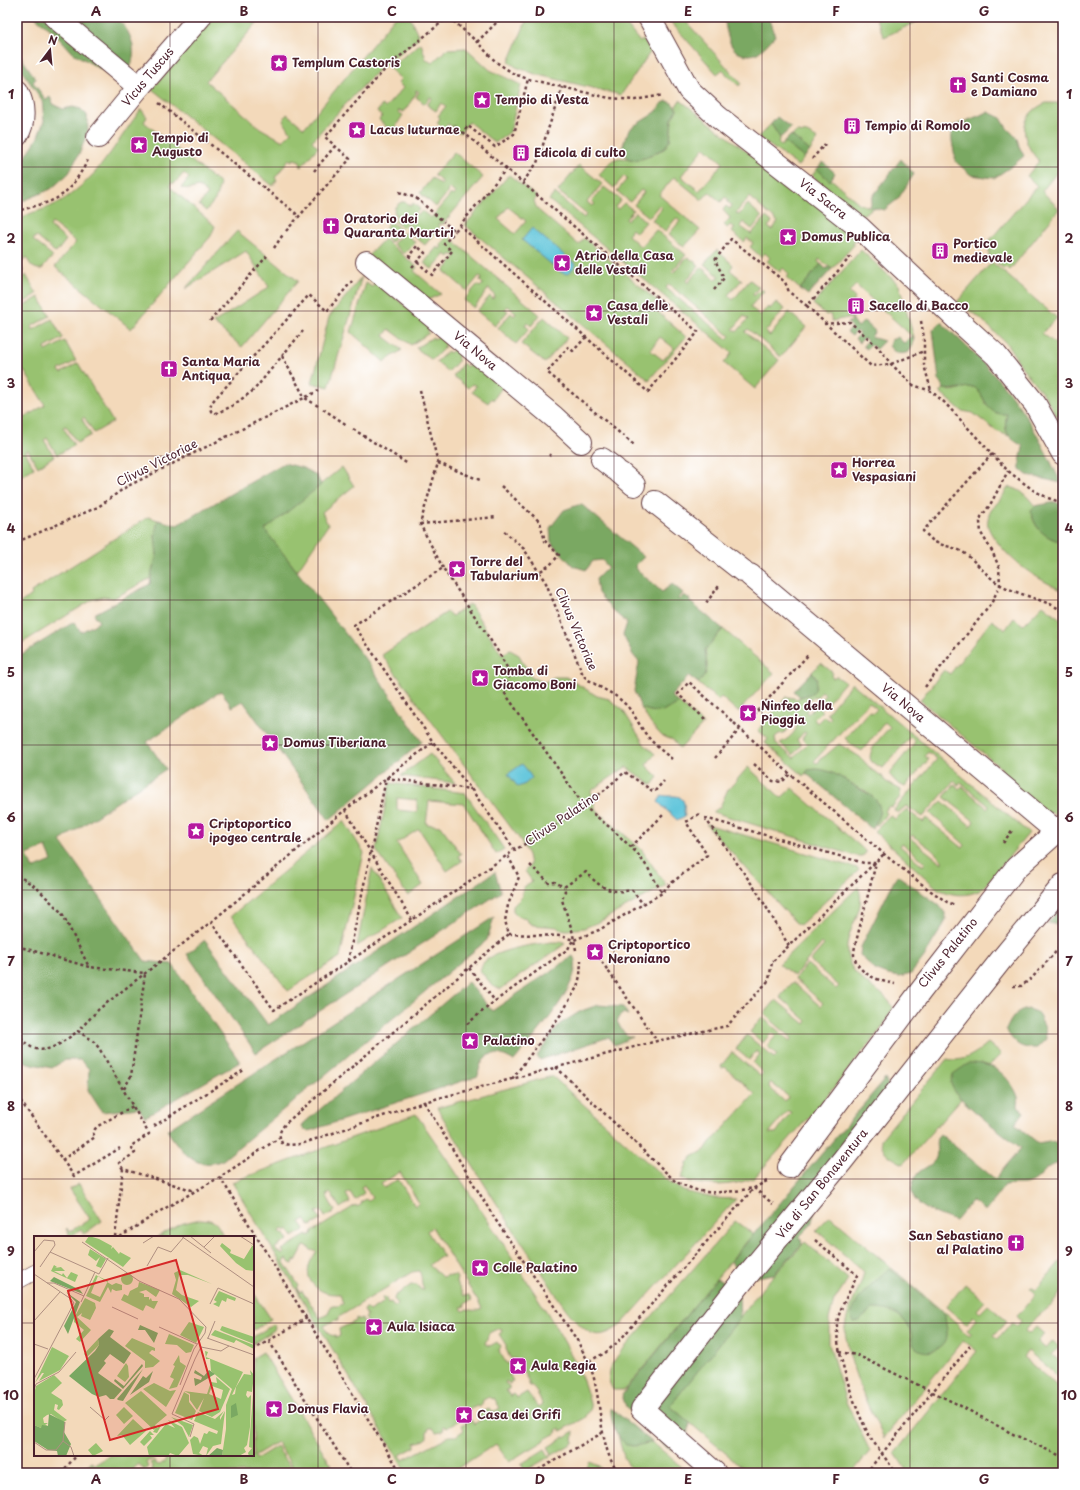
<svg xmlns="http://www.w3.org/2000/svg" width="1080" height="1490" font-family="'Playpen Sans',sans-serif">
	<rect width="100%" height="100%" fill="#fff"/>
	<filter id="ink" filterUnits="userSpaceOnUse"><feTurbulence type="fractalNoise" baseFrequency=".025" numOctaves="2"/><feDisplacementMap in="SourceGraphic" scale="8" xChannelSelector="R" yChannelSelector="G"/><feConvolveMatrix kernelMatrix="1 2 1 2 8 2 1 2 1" color-interpolation-filters="sRGB"/></filter>
	<filter id="wash" filterUnits="userSpaceOnUse"><feTurbulence type="fractalNoise" baseFrequency=".012" numOctaves="4" result="noise"/><feDisplacementMap in="SourceGraphic" scale="16" xChannelSelector="R" yChannelSelector="G"/><feGaussianBlur stdDeviation="0.9" result="paint"/><feColorMatrix in="noise" values="0 0 0 0 0 0 0 0 0 0 0 0 0 0 0 0 0 1.4 0 .05"/><feComposite in="paint" operator="in"/></filter>
	<g filter="url(#wash)">
		<rect width="100%" height="100%" fill="#f3d9ba"/>
		<!-- green -->
		<path fill="#98c26f" stroke="#71704d" fill-rule="evenodd" d="M214,17h30l2,2 1,-2h15l-56,64 54,47 23,13 8,-9 -8,-11 4,-7 17,14 91,-111h15l9,20 -33,28 -6,3 -36,38 -32,35 6,6 -17,20 -1,-6 -6,-2 -3,2 -2,-2 -14,19 2,2 -4,6 -121,-97z
			M528,17h92l20,25 3,-2 8,11 -30,44 -86,-21 -19,-7 -7,-5z
			M670,17h12l59,66 -2,3 -17,-16 -5,4 -49,-55z
			M875,17h52l-43,20z
			M421,43l5,16 6,4 15,-14 19,-1 24,22 31,15 -11,47 -15,11 -26,-21 -9,11 -7,-5 1,-3 -2,2 -4,-3 -4,5 -7,-6 3,-5 -2,-2 8,-10 -5,-3 -5,8 -9,-6 5,-7 -2,-1 -5,7 -9,-7 3,-5 -2,-2 -2,1 2,1 -13,20 -5,-2 -1,2 5,3 -11,17 -13,-12 3,-4 -5,-4 5,-7 3,3 18,-20 -5,-6 3,-3 -12,-11z
			M680,100l178,137 -5,5 1,3 -22,24 -13,-10 -1,3 3,2 -21,25 -13,-11 2,-4 -6,-6 -3,4 -13,-11 3,-3 -5,-5 -4,4 -11,-10 3,-4 -6,-5 -3,4 -12,-10 3,-4 -5,-3 -3,3 -3,-3 6,-7 -7,-8 3,-4 4,3 2,-4 -5,-3 2,-2 -4,-3 -4,5 -12,-10 -7,8 -28,-23 -15,18 41,35 -16,17 -15,-13 11,-13 -4,-3 -11,14 -13,-12 10,-12 -3,-3 -10,12 -15,-12 10,-13 -3,-2 -11,12 -13,-11 10,-12 -3,-3 -10,12 -15,-13c6,-7 13,-19 24,-17 4,0 8,2 12,2 11,0 20,-8 29,-11l6,-9 2,-21 5,-10 -1,-3zM705,147l18,16 -24,28 -18,-15zM749,197l29,25 -6,8 -4,-3 4,-5 -6,-5 -15,17 -11,-8 3,-4 9,7 10,-12 -14,-13 -9,11 -3,-2z
			M1046,103h11l6,2v60l-21,26 17,18 -49,61 -4,-3 -2,2 -15,-13v-15l48,-55 -10,-10 12,-15c-19,-20 -22,-46 7,-58z
			M141,109l6,8 -3,5 76,62 -5,16 -9,11 -7,-6 9,-11 -9,-7 -9,2 -9,-1 8,-10 -5,-5 -9,10h-4l-1,4 45,39 -4,10 -80,93 -76,-62 21,-25 -24,-19 -2,3 16,14 -10,13 -20,-17 -3,4 20,16 -11,13c-8,1 -13,-4 -15,-12l-8,6 5,9 -7,4v-52c13,-14 16,-10 32,-17 8,-3 19,-10 26,-16 27,-20 46,-55 66,-82z
			M771,124l9,14 -2,4 4,4 2,-4 20,16 -6,8 -40,-29z
			M796,132l11,1 11,6 -8,12 -18,-15z
			M454,152l29,25 -41,48 -3,-2 -1,1 2,3 -15,18 -19,-15 4,-4 -3,-2 -4,4 -9,-7 3,-3 -3,-7 1,-4 6,-5h4l6,4 2,-3 7,6 -4,4 2,2 4,-4 9,7 20,-24 2,2 2,-3 -6,-5 -2,3 1,1 -12,15 -16,-14 12,-15 9,7 2,-2 -9,-8z
			M579,165l23,19 -15,18 5,4 3,-2 -3,-3 12,-14 17,13 -6,7 3,2 6,-6 9,7 -7,9 1,2 8,-9 11,10 -10,11 -4,-4 -4,6 13,12 15,-17 30,25 -14,16 1,2 15,-16 11,8 -13,16 2,2 13,-16 15,13 3,-4 -15,-12 13,-14 16,15 -3,5 12,10 -14,15 5,5 17,-20 9,7 -6,7 1,2 7,-7 3,2 -14,16 10,8 8,-8 2,2 6,-7 9,7 -20,23 5,4 19,-24 17,15 -25,30 -33,-28 -3,3 34,28 -24,29 -31,-26 8,-10 -183,-153 6,-7 29,25 2,-4 -28,-23zM669,284l61,52 -3,3 -61,-51zM744,316l4,3 -11,13 -4,-3z
			M817,169l12,11 2,-1 29,25 13,4 -14,9 -47,-41z
			M509,175l28,22 -3,4 3,8 42,36 5,-7 74,64 -8,3 36,32 -37,43 -184,-155zM508,207l18,14 -11,13 -17,-15zM660,337l14,11 -11,12 -13,-10z
			M389,220l12,10 -10,12 -8,-7z
			M237,231l61,50 -56,66 -29,-24 56,-36 -23,-36 -61,38z
			M404,232l11,10 -11,12 -11,-10z
			M448,236l92,79 -9,11 -4,-4 -2,3 4,4 -13,15 -18,-16 13,-15 3,3 2,-3 -8,-7 -3,3 3,2 -13,15 -18,-15 13,-15 3,3 2,-3 -6,-8 -15,20 -10,-8 13,-15 3,2 3,-3 -3,-3 2,-3 -3,-2 -12,15 -23,-20 12,-15 -2,-2 -1,2 -2,-2 -2,3 -4,-3 -13,15 -8,-6 13,-16 3,2 2,-3 -2,-1z
			M384,239l33,28 -3,4 27,23 -18,8 -55,-46z
			M861,250l38,35 15,53 -58,-53 -7,7 6,6c-4,8 -4,13 -2,22l-5,-2 -16,3 -2,-7 -4,1 -13,-11z
			M992,262l65,56 -15,15 21,17v66l-2,-3 -5,3 -11,-20 -21,-26 -17,-26 -27,-26 -23,-16z
			M365,273l138,113 -10,14 -1,-2 -4,5 -16,-11 4,-6 -4,-2 -4,4 -15,-12 10,-13 4,4 3,-4 -10,-9 -3,4 2,2 -11,12 -12,-10 12,-11 2,2 4,-4 -7,-6 -4,3 2,1 -13,13 -16,-12 17,-11 1,2 5,-3 -8,-7 -4,2 2,2 -18,12 -22,-16 -5,7 18,14 -18,12 -33,-30 15,-49 6,4 3,-3 -7,-6 -6,-2 -33,111 -17,-4 17,-66z
			M26,275l11,19 -17,11 2,2 17,-10 11,19 -18,10 1,4 19,-11 11,19 -18,10 1,3 19,-10 11,20 -17,9 2,3 17,-10 35,59 -19,11 -10,-16 -2,2 9,16 -14,8 -11,-17 -3,1 11,18 -17,10 -10,-17 -3,2 10,16 -16,11 -10,-17 -3,1 9,17 -17,10v-56l28,-17 -28,-46v-78z
			M544,317l23,21 -22,25 -24,-19z
			M966,387h8l6,5 6,12 21,10c-2,8 -3,15 2,22l-13,-5 -23,-18 -11,-2 -22,-19 4,-3 8,2z
			M342,467l12,19 -32,26 6,13 -31,46 -33,-41z
			M1009,487c12,2 18,9 26,19l-4,4c3,19 14,28 32,32v49c-28,-14 -49,-26 -68,-52 -4,-5 -9,-13 -7,-20 1,-10 9,-14 14,-22 3,-4 3,-6 7,-10z
			M148,517l10,3 -3,15 2,20 -6,23 -37,20 -11,-1 -11,3 -75,46v-41l15,-10 -1,-3z
			M470,604l32,51 8,-5 9,5 12,22 13,6 10,-6h12l31,19 12,3 14,11 21,34 11,10 -9,11 12,12 -6,8 -26,-18 -35,24 5,19 45,39 25,36 -67,37 -15,6 -17,2 -8,-1 -2,-2 -24,-2 -5,-3 -2,-4 -9,-2 -4,-4v-6l8,-8 3,-11 8,-6 -7,-10 5,-6 -2,-10 -7,-14 -139,-186 65,-43 5,4z
			M1043,605l20,16v189l-2,-2 -6,6 -4,-2 -2,3 -51,-41 4,-5 -82,-69 24,-30 6,4 42,-54 13,10 9,-12 9,7z
			M723,629l51,44 -36,39 -17,-15 -3,3 -20,-17c12,-10 9,-18 7,-33z
			M821,663l12,10 -2,3 2,2 3,-2 9,6 -20,24 -5,-5 5,-7 -3,-3 -5,6 -10,2 -2,3 6,4 -5,5 2,3 8,-8 6,5 -8,8 3,4 7,-7 5,4 2,-2 -4,-5 25,-30 177,150 -48,57c-15,7 -28,6 -43,-1l-64,-58 16,-16 5,4 12,-10 5,5 11,8 3,-4 37,30 2,-3 -35,-32 12,-12 29,25 3,-5 -30,-24 11,-13 4,5 3,-3 25,22 2,-2 -28,-23 -3,2 -4,-4 -31,36 -17,-11 -8,7 -4,-3 43,-51 -9,-7 -3,4 4,3 -24,28 -8,-4 -8,-9 26,-32 -5,-5 -27,31c-3,-2 -9,-4 -11,-6 -8,-9 12,-28 18,-35l-5,-5 -23,29 -12,-7 -5,-6 24,-27 4,2 4,-4 -8,-7 -55,59 2,2 3,-1 1,-3 5,-3 14,-12 21,13 12,13 10,6 3,5 16,9 -1,7 -8,10 -3,-1 -4,5 2,2 -10,12 -2,-1 5,-13 -14,-20 -13,-5 -8,-7 -37,-9 -4,6 -39,-33 3,-4 -10,-9 28,-33h3l8,2 3,-2 8,-2 7,-20 -3,-3zM793,723l4,2c-1,8 -10,15 -17,18l13,12 8,-10 -4,-5 7,-8 2,1 -4,6 5,5 -13,14 -18,-14 -1,-7 4,-3 5,-1zM912,835l19,14 11,11v3l-32,-25zM902,843l23,19 -1,3h-3v-1l-21,-18z
			M679,703l24,21 -23,25 -7,-9 -11,-4 -11,-12 -10,-16c18,7 22,4 38,-5z
			M430,754l25,29 -54,-7z
			M748,767l33,31 11,-10 69,59 4,4v3l-3,2h-6l-143,-44 7,-5 7,-16z
			M390,783l75,10 39,56 -8,5 -32,-50 -35,-3 -3,23 15,2 20,28 -3,2 4,5 -15,10 -28,-42 -22,14 26,42 -15,11 -32,-46zM397,798l20,2v12l-20,-2z
			M344,821l20,32 -24,104 -52,34 -57,-75z
			M706,824l151,44 2,2 -59,55 -5,-3z
			M372,868l30,50 -45,28z
			M858,887c10,22 -13,42 -11,65 3,31 36,34 46,56l-12,21 -63,78 -64,71c-24,9 -48,9 -73,1l6,-15 5,-7 13,-7 5,-8 6,-5 39,-43 -30,-27 -3,1 -1,-2 11,-14 28,24 3,-3 -10,-10 7,-9 -4,-3 -7,9 -13,-11 11,-14 27,23 3,-3 -10,-9 9,-10 -5,-3 -8,10 -13,-11 12,-15 28,24 2,-3 -28,-24 12,-14 29,24 2,-3 -27,-24 13,-15 27,24 3,-3 -28,-24 12,-15 29,25 3,-3 -29,-25 14,-16 -2,-2 -28,33 -15,-12zM770,1082l19,15v1l-5,3 -15,-14zM787,1111l4,1 -15,21h-7z
			M552,942h10l3,2 -64,45 -7,-2 -14,-16c1,-2 1,-4 2,-6 8,-15 54,-21 70,-23z
			M988,1043l13,11 -12,12 -9,-3 -25,29 6,7 -58,65c-10,-6 -23,-11 -22,-25l66,-80c17,4 29,-6 41,-16z
			M552,1076l114,103 17,12 30,7 23,1 -115,126c-9,6 -19,13 -30,8 -19,-10 -35,-39 -46,-56 -38,-56 -73,-112 -108,-169z
			M416,1114c31,44 60,89 90,134 14,22 28,44 42,66 18,30 36,60 43,94l-6,10 -24,13 -1,-3 -3,2 1,2 -13,7 -1,2 -13,8h-2l-20,13 -13,-18 -46,29h-43l-175,-291zM400,1172l19,31 -4,3 -17,-27 -14,9 -3,-4zM364,1185l8,13 -4,3 -2,-2 -5,3 1,2 -5,3 -1,-2 -44,27 1,1 -4,3 -1,-2 -26,16 2,3 -2,2 -2,-3 -2,1 -3,-5 13,-8 -4,-6h-2l-2,-3 3,-2 2,2 3,-2 5,8 12,-8 -5,-7 5,-3 5,7 11,-6 -5,-8 5,-2 4,7 10,-6 -9,-16 5,-2 9,15 10,-6 -4,-8 4,-2 5,8 9,-7 -3,-6zM432,1227l50,81c-5,3 -9,3 -15,1l-4,2 -2,-3 4,-2 -1,-2 8,-4 -4,-5 -4,1 -8,-14 1,-4 -2,-3 -4,1 -3,-1 -6,2 -13,-12 10,-8h5l-17,-26zM304,1246l5,1v2l8,3c-13,14 -12,32 7,40 5,2 11,2 16,2l3,10 -5,2h-7l-3,8 -8,4 -18,-27 -3,1 -2,-4 2,-2 -16,-25 4,-2 3,4 3,1 1,-4 2,1zM419,1271c4,6 1,11 5,18l-3,1 -4,-5h-6l-16,11 -1,3 3,6 -3,1 -3,-4 -3,1 -3,-6 -3,1 2,4 -15,9 -3,-3 -2,2 3,6 -2,2 3,4 -4,2 -2,-5 -2,1 -4,-2v3l-17,8 1,7 -4,2 -1,-3 -3,1 -3,-4h-2l-3,-6 11,-6h3l1,-3 73,-45zM499,1328l3,1 -1,4 -2,1 7,11v4l4,9 6,1 13,23v3c7,4 11,12 13,19l-4,3 -11,-15 -10,6 -4,-4 -3,2 -4,-6 3,-1v-3l-4,-3 1,-2 4,3 1,-3h2l-5,-9 7,-4 -4,-6 -4,2 -9,-14 2,-4 -3,-4 -7,4 -5,-2 4,-11zM489,1397l2,2 3,-1 6,10 -8,5 -3,-4 -10,5 3,5 -8,5 -3,-4 -9,5 2,5 -8,6h-7l-46,24 -3,-5 15,-8v-4l10,-3 2,-3v-5l2,-4h4l3,4 7,-1 1,-5 3,2 12,-8 -2,-4 2,-3 8,1 1,-4 9,-4 3,1 2,-3 1,-4z
			M79,1184l23,37 -18,13 -3,-4 -11,6 -4,-7 1,-1 2,4 21,-13 -20,-30z
			M830,1216l129,109 -1,2 11,9 3,-2 -5,-4 9,-11 -3,-3 -7,8 -20,-17 19,-23 20,17 -8,9 3,3 8,-8 19,16 -13,14 4,4 14,-16 5,3 4,-5 -4,-5 19,-22 -6,-6 1,-1 5,3 27,-32v31l-11,16 -15,12 -12,14 4,3 7,-7 8,7 -6,8 8,7 7,-8 6,6 -7,8 10,8h1v18l-35,-30 -5,6 40,34v82h-155l-13,-20 82,-102 -14,-11 -79,98c-16,-31 -31,-62 -37,-96 -1,-5 -3,-11 -2,-15 3,-20 15,-36 19,-55l-48,-42z
			M200,1219c18,1 16,4 24,18h-67l23,-13z
			M735,1221l18,13 -128,156h-12c-9,-16 -3,-23 6,-36z
			M805,1242l43,37 -14,22 -5,18v25l17,58 24,49 -18,22h-103l-79,-67 94,-120z
			M253,1292l18,27 -17,11 -1,-1z
			M274,1324l1,3 -1,3 -21,14v-7z
			M263,1352l73,121 -2,-2 -3,2h-35l-19,-31 -23,14 2,3 21,-13 3,4 -1,2 4,3v3l6,7 2,5 3,3h-146l3,-2 1,-5 -2,-3 4,-2 2,3 4,1 5,-4 1,-3 6,-3h81v-97z
			M574,1431l-1,12 -48,28 -4,-7 24,-15 4,7 3,-2 -4,-7z
			M618,1436c12,13 18,9 34,6l37,31h-56l-9,-16z
			M111,1455h51l-3,3h-4l-9,4 2,5 -4,3 -5,-6 -6,5 2,4h-16l-4,-3 -8,3 -4,-5 -11,5h-12l-1,-3 13,-8 2,3z
			M590,1462l9,4 6,7h-17l-1,-6z"/>
		<!-- forest -->
		<path fill="#7aa862" stroke="#626446" fill-rule="evenodd" d="M35,17h81c15,14 22,32 14,51l-21,6 -36,-21 -18,-20z
			M724,17h44l7,19c-5,5 -10,11 -15,15 -3,3 -8,4 -12,4 -20,0 -21,-23 -24,-38z
			M17,43l5,7 -4,3 18,26 -3,3 13,18 4,-3 4,8 9,4 10,-2 8,2 6,6 1,15 -7,20 -12,23 -18,16 -28,12 -6,5v-36l20,-31 7,-18 -2,-21 -25,-36z
			M667,101l5,2 5,6 -5,10 -2,21 -6,9c-15,4 -30,20 -43,3l5,-16 6,-9 18,-11 7,-5 4,-7z
			M988,112l13,6 6,10 10,10 2,8 5,10 -12,10 -18,12 -23,-3 -15,-13 -4,-21 -1,-14z
			M777,117l14,11 -11,10 -9,-14z
			M791,135l19,16 -6,7 -20,-16z
			M901,159l13,15 -16,25 -14,11 -14,-3 3,-11z
			M823,162l12,11 -5,8 -13,-12z
			M821,264l5,5 2,-2 4,2 -24,26 -8,-6z
			M853,320l5,7 6,-6 11,10 -4,6 13,4 -8,8 -5,-4 -4,4 -4,-3 4,-5 -3,-3 -5,5 -4,-4 5,-5 -3,-3 -5,5 -5,-4 5,-5 -4,-4z
			M941,322c24,23 49,46 70,73 21,27 35,57 50,88l-34,-8 -7,-6c-1,-8 2,-14 3,-23 -15,-8 -20,-14 -16,-32 -22,2 -19,-16 -33,-27 -11,0 -19,4 -30,2l-5,-9 -6,-50z
			M911,336l3,2 -1,7 -4,7c-9,3 -14,2 -20,-6l2,-6 7,-3 6,6z
			M284,463l19,5 14,8 4,9 -56,45 104,134 53,78 -93,78 -86,-119 -11,6 -11,-16 -74,51 19,27 -106,72 85,120 27,3 68,98 -95,55 -6,-9 -37,4 -14,-22 1,-21 -9,-9h-15l-13,8 -24,-5 -9,-4 -2,1v-403l57,-35 7,10 18,-10 -5,-8 56,-30 2,-13 5,-16 -2,-20 3,-15 19,5zM46,847l6,14 -19,8 -6,-14z
			M1056,502l7,4v36c-18,-4 -29,-13 -32,-32l4,-4z
			M578,505h4l62,52 -9,9 1,3 26,23 10,-8 11,9 -5,6 1,1 5,-5 6,4 -1,2 34,28 -18,21c2,15 5,23 -7,33l-9,-7 -18,20 8,7c-16,9 -20,12 -38,5l-7,-17 5,-29 -6,-7 -10,-20 4,-12 -15,-13 -14,-17 -2,-14 12,-12 -6,-7 -9,1 -7,9 -13,-4 -22,-24 -1,-14 14,-18z
			M812,672l5,7 -2,11 -4,4 -11,3 -6,-6z
			M816,769c16,1 24,8 37,16 8,6 19,8 25,18 5,8 -2,19 -6,26l-66,-56 2,-3z
			M495,872l6,20 -245,161 -69,-99 18,-14 63,85z
			M897,875l42,30 6,8 1,6 -3,7 -9,14 -10,17 -13,17 -11,3 -12,-2 -13,-5 -15,-15 1,-8z
			M1063,905v19l-3,1 -12,-2z
			M494,917l-7,23 -264,220c-7,3 -17,5 -25,2 -12,-4 -24,-21 -31,-32z
			M573,956c15,22 -44,87 -59,105 -19,-12 -33,-10 -36,15l-169,55 -5,-1 -2,-3 2,-4 164,-141 24,29z
			M598,1005l25,2 5,8 -5,-2 -6,8 4,8 7,8h5l-19,8 -5,-8 -69,23 -3,-4 23,-32 21,-13z
			M1029,1009l8,3 8,16 1,11 -9,9c-17,1 -22,-4 -31,-18 5,-12 10,-19 23,-21z
			M1063,1014v27l-4,-12z
			M969,1063c9,0 17,1 25,5 10,5 21,19 24,29 1,3 0,7 0,10l6,5 -9,12 23,19 11,-2 9,3 5,-2v23c-15,-5 -19,11 -31,17 -9,4 -18,1 -27,3l-9,12 -11,14 -13,-10 -17,20c-14,-6 -46,-14 -43,-34 1,-5 3,-10 6,-14 5,-5 13,-7 17,-13 5,-9 -3,-19 5,-26l55,45 26,-31c-13,-11 -69,-50 -70,-65 0,-3 2,-7 2,-9z
			M885,1079l4,8 -72,100 -3,27 -3,11 -11,11 2,8 -28,30 -17,3h-14l-7,-6 -5,-10z
			M889,1268l56,47c0,8 4,18 1,25 -5,11 -21,16 -31,7 -5,-5 -2,-11 -5,-17 -7,-16 -21,-21 -37,-21l-14,12 -5,1 -3,-5c4,-21 23,-34 38,-49z
			M716,1279l16,6 7,11 1,22 -70,88 20,17 -4,16 -13,11 -8,-3 -6,-8 -4,-7 -29,-25 -4,-12z
			M611,1408l41,34c-6,1 -13,4 -19,4 -16,-1 -23,-26 -22,-38z"/>
		<!-- water -->
		<path fill="#5dc4da" stroke="#547282" d="M532,228l44,37 -8,9 -6,-1 -40,-33z
			M522,764l5,6 5,8 -7,6 -7,3 -10,-13z
			M662,795c7,3 19,-3 22,8 1,5 -1,8 1,13l-8,4 -19,-18z"/>
	</g>
	<g filter="url(#ink)">
		<g fill="none" stroke-linecap="round" stroke-linejoin="round">
			<defs>
				<path id="lane" d="M17,1282l18,-10"/>
				<path id="street" d="M55,17l84,70
					M649,17l40,73 29,27 142,111 102,96 34,31 39,49 28,50
					M17,91c7,13 8,32 0,44
					M98,137l41,-50 61,-70
					M367,262l187,155 27,25
					M602,459l13,10
					M620,473l14,12
					M655,502l88,69
					M750,575l306,256
					M789,1167l131,-175 96,-124 47,-42
					M715,1473l-73,-64 98,-125 102,-123 159,-201 62,-75"/>
			</defs>
			<!-- lane casing -->
			<use href="#lane" stroke="#633b40" stroke-width="16"/>
			<!-- street casing -->
			<use href="#street" stroke="#633b40" stroke-width="24"/>
			<!-- path -->
			<path stroke="#633b40" stroke-width="2.5" stroke-dasharray="3 3" stroke-linecap="butt" d="M449,17l28,25 19,20 18,12 14,5 81,19 26,2 28,-5
				M477,42l25,-25
				M159,103l140,113
				M812,159l13,-15
				M314,171l21,-25
				M523,182l14,-19 25,-76
				M399,192l17,6 28,24
				M17,214l4,-4c10,-3 28,-7 36,-12 13,-7 24,-25 31,-38
				M446,224l9,7 52,-63
				M459,225l189,167 50,-60 -235,-200 5,-6 27,21 19,-13 14,-55
				M286,231l64,-72 -25,-22 62,-70 61,-50
				M274,248l10,-15
				M417,262l15,13 20,-24 -8,-7 11,-13
				M412,267l13,-14 -8,-7 -8,10 4,3
				M714,290l10,-12 -9,-18 16,-21 54,43 4,10 18,14 45,-51
				M807,306l64,60 20,-2 33,-13
				M210,321l57,-65
				M921,321l3,17v27l7,25
				M824,324l26,-2 28,25 13,17 22,21 18,6 13,11 64,69 25,19 15,8 15,5
				M586,337l-13,14 -5,-4 -21,25 87,73
				M282,356l21,-25
				M420,390l18,73 -18,61 23,44
				M318,406l-13,-8 -23,-42 -28,34 -22,16 -15,7 -6,-2 -1,-3 2,-6 97,-107 18,16 25,-30
				M323,409l24,16
				M353,429l55,35
				M992,454l-69,77c3,3 6,6 9,9 8,6 20,6 29,11 15,9 24,25 40,34 20,11 43,14 62,26
				M549,456l4,-4
				M438,463l42,17
				M501,486l39,36 5,19 14,14 -9,10 -11,7
				M420,524l77,-7
				M504,531l20,18 22,34 37,92c12,12 29,16 41,28 9,8 14,20 21,30 8,11 17,18 27,26
				M17,542l81,-35 28,-20 192,-96
				M706,603l13,-17
				M925,687l66,-83 9,-19 -1,-18 -7,-16 -11,-18 -1,-11 1,-5 9,-12 18,-34
				M705,719l-27,-25 11,-12 101,92 100,85 38,30 19,13 8,3
				M749,720l59,-65
				M715,758l25,-29
				M754,764l19,17 9,1 8,-8
				M386,778l85,11
				M345,810l67,110
				M705,818l159,45h12l-20,79c-1,4 -2,9 -2,13 3,19 25,26 41,29
				M705,818l53,75 31,53
				M1003,843l10,-14
				M631,847l32,-32
				M515,850l-44,-61 -38,-47 -79,-117 89,-57 56,85 11,20 -6,19 81,115 28,23 24,23 11,15 14,25
				M508,856l11,21 -11,28 -3,16 4,13 -215,182c-8,7 -19,15 -12,27l7,2 12,-1 123,-42 233,-61 70,-15 42,-46 3,-18 112,-108
				M530,865l19,18 6,-1 9,5
				M17,875l19,12 26,26 27,54
				M211,922l134,-112 88,-68
				M509,934l52,2 13,4 25,-10 63,-37 7,-8 38,-30 -21,-33 13,-8
				M17,946l72,21 55,6
				M576,950l-4,-20 -10,-30 3,-9 -1,-4 22,-15c14,16 25,22 46,18l11,14
				M595,952l62,89
				M348,961l38,-182
				M469,968l26,33
				M1013,986h8l10,-7 32,-35
				M467,1024l28,-23 73,-52 5,-9
				M17,1033c3,4 7,9 11,12 17,13 36,-4 50,-14
				M556,1067l120,115c10,4 20,9 30,10 16,1 32,-1 48,-4l19,16
				M512,1079l50,-66 15,-26 3,-11 1,-16
				M124,1089l7,-13 14,-102
				M17,1096l57,80 46,-28
				M424,1102l71,117 82,121c7,14 15,27 18,43 7,31 5,63 23,90
				M154,1126l90,-56
				M62,1160l33,-23 -2,-4 2,-4 3,-3 35,-20
				M123,1169l-4,-6 16,-10 -4,-7 18,-12 -50,-86 -5,-6 -16,-11 21,-22 112,-87 63,88 138,-90 103,-70 70,-43 40,-35 29,20 10,-11
				M220,1177l181,296
				M115,1237l8,-68 72,22
				M120,1237l42,-27 58,-33 59,-39
				M815,1240l42,35c-6,16 -18,32 -20,49 -2,26 18,85 31,109 8,14 19,27 28,40
				M269,1341l82,132
				M253,1350l54,-32
				M839,1352l18,3 98,48 58,31 50,23
				M589,1361l16,-8 14,-12 135,-153 13,-7
				M61,1473l16,-18
				M533,1473l69,-40
				M866,1473l104,-127"/>
			<!-- lane -->
			<use href="#lane" stroke="#fff" stroke-width="15"/>
			<!-- street -->
			<use href="#street" stroke="#fff" stroke-width="22"/>
		</g>
	</g>
	<!-- grid -->
	<path fill="none" stroke="#4a1f2b" stroke-width="1" stroke-opacity="0.55" d="M170,17v1220M318,17v1456M466,17v1456M614,17v1456M762,17v1456M910,17v1456M17,167h1046M17,311h1046M17,456h1046M17,600h1046M17,745h1046M17,890h1046M17,1034h1046M17,1179h1046M17,1323h18M253,1323h810M170,1455v18"/>
	<!-- icons -->
	<defs>
		<symbol id="sight-square" viewBox="-11 -11 22 22"><rect x="-9" y="-9" width="18" height="18" rx="4" fill="#b5179e" stroke="#fff"/><path d="M0-6L1.8-2.2L6-1.7L2.9 1.2L3.7 5.4L0 3.3L-3.7 5.4L-2.9 1.2L-6-1.7L-1.8-2.2Z" fill="#fff"/></symbol>
		<symbol id="church-square" viewBox="-11 -11 22 22"><rect x="-9" y="-9" width="18" height="18" rx="4" fill="#b5179e" stroke="#fff"/><path d="M-1.2-6h2.4v3.5h3.3v2.4h-3.3V6h-2.4V-.1h-3.3v-2.4h3.3Z" fill="#fff"/></symbol>
		<symbol id="building-square" viewBox="-11 -11 22 22"><rect x="-9" y="-9" width="18" height="18" rx="4" fill="#b5179e" stroke="#fff"/><path d="M-4-6H4V6H1V3H-1V6H-4ZM-2.5-4.3h1.7v1.8h-1.7ZM.8-4.3h1.7v1.8H.8ZM-2.5-1h1.7V.8h-1.7ZM.8-1h1.7V.8H.8Z" fill="#fff"/></symbol>
	</defs>
	<g fill-rule="evenodd">
		<use href="#sight-square" x="269" y="53" width="20" height="20"/>
		<use href="#church-square" x="948" y="75" width="20" height="20"/>
		<use href="#sight-square" x="472" y="90" width="20" height="20"/>
		<use href="#building-square" x="842" y="116" width="20" height="20"/>
		<use href="#sight-square" x="347" y="120" width="20" height="20"/>
		<use href="#sight-square" x="129" y="135" width="20" height="20"/>
		<use href="#building-square" x="511" y="143" width="20" height="20"/>
		<use href="#church-square" x="321" y="216" width="20" height="20"/>
		<use href="#sight-square" x="778" y="227" width="20" height="20"/>
		<use href="#building-square" x="930" y="241" width="20" height="20"/>
		<use href="#sight-square" x="552" y="253" width="20" height="20"/>
		<use href="#building-square" x="846" y="296" width="20" height="20"/>
		<use href="#sight-square" x="584" y="303" width="20" height="20"/>
		<use href="#church-square" x="159" y="359" width="20" height="20"/>
		<use href="#sight-square" x="829" y="460" width="20" height="20"/>
		<use href="#sight-square" x="447" y="559" width="20" height="20"/>
		<use href="#sight-square" x="470" y="668" width="20" height="20"/>
		<use href="#sight-square" x="738" y="703" width="20" height="20"/>
		<use href="#sight-square" x="260" y="733" width="20" height="20"/>
		<use href="#sight-square" x="186" y="821" width="20" height="20"/>
		<use href="#sight-square" x="585" y="942" width="20" height="20"/>
		<use href="#sight-square" x="460" y="1031" width="20" height="20"/>
		<use href="#church-square" x="1006" y="1233" width="20" height="20"/>
		<use href="#sight-square" x="470" y="1258" width="20" height="20"/>
		<use href="#sight-square" x="364" y="1317" width="20" height="20"/>
		<use href="#sight-square" x="508" y="1356" width="20" height="20"/>
		<use href="#sight-square" x="264" y="1399" width="20" height="20"/>
		<use href="#sight-square" x="454" y="1405" width="20" height="20"/>
	</g>
	<g text-anchor="middle" stroke-width="3" stroke-linejoin="round" paint-order="stroke">
		<!-- poi labels -->
		<g font-size="12" font-weight="bold" fill="#4a1f2b" stroke="#fff" text-anchor="start">
			<text x="292" y="67">Templum Castoris</text>
			<text x="971" y="82">Santi Cosma<tspan x="971" dy="14">e Damiano</tspan></text>
			<text x="495" y="104">Tempio di Vesta</text>
			<text x="865" y="130">Tempio di Romolo</text>
			<text x="370" y="134">Lacus Iuturnae</text>
			<text x="152" y="142">Tempio di<tspan x="152" dy="14">Augusto</tspan></text>
			<text x="534" y="157">Edicola di culto</text>
			<text x="344" y="223">Oratorio dei<tspan x="344" dy="14">Quaranta Martiri</tspan></text>
			<text x="801" y="241">Domus Publica</text>
			<text x="953" y="248">Portico<tspan x="953" dy="14">medievale</tspan></text>
			<text x="575" y="260">Atrio della Casa<tspan x="575" dy="14">delle Vestali</tspan></text>
			<text x="607" y="310">Casa delle<tspan x="607" dy="14">Vestali</tspan></text>
			<text x="869" y="310">Sacello di Bacco</text>
			<text x="182" y="366">Santa Maria<tspan x="182" dy="14">Antiqua</tspan></text>
			<text x="852" y="467">Horrea<tspan x="852" dy="14">Vespasiani</tspan></text>
			<text x="470" y="566">Torre del<tspan x="470" dy="14">Tabularium</tspan></text>
			<text x="493" y="675">Tomba di<tspan x="493" dy="14">Giacomo Boni</tspan></text>
			<text x="761" y="710">Ninfeo della<tspan x="761" dy="14">Pioggia</tspan></text>
			<text x="283" y="747">Domus Tiberiana</text>
			<text x="209" y="828">Criptoportico<tspan x="209" dy="14">ipogeo centrale</tspan></text>
			<text x="608" y="949">Criptoportico<tspan x="608" dy="14">Neroniano</tspan></text>
			<text x="483" y="1045">Palatino</text>
			<text x="1003" y="1240" text-anchor="end">San Sebastiano<tspan x="1003" dy="14">al Palatino</tspan></text>
			<text x="493" y="1272">Colle Palatino</text>
			<text x="387" y="1331">Aula Isiaca</text>
			<text x="531" y="1370">Aula Regia</text>
			<text x="287" y="1413">Domus Flavia</text>
			<text x="477" y="1419">Casa dei Grifi</text>
		</g>
		<!-- street labels -->
		<g font-size="12" fill="#4a1f2b" stroke="#fff">
			<text transform="translate(148 77) rotate(-50)" y="4">Vicus Tuscus</text>
			<text transform="translate(823 199) rotate(38)" y="4">Via Sacra</text>
			<text transform="translate(475 351) rotate(40)" y="4">Via Nova</text>
			<text transform="translate(157 463) rotate(-27)" y="4">Clivus Victoriae</text>
			<text transform="translate(576 629) rotate(67)" y="4">Clivus Victoriae</text>
			<text transform="translate(903 703) rotate(40)" y="4">Via Nova</text>
			<text transform="translate(562 819) rotate(-34)" y="4">Clivus Palatino</text>
			<text transform="translate(948 953) rotate(-51)" y="4">Clivus Palatino</text>
			<text transform="translate(822 1184) rotate(-51)" y="4">Via di San Bonaventura</text>
		</g>
	</g>
	<!-- overview -->
	<g transform="translate(34 1236)">
		<rect width="220" height="220" fill="#f3d9ba"/>
		<path d="M55,0l10,3 13,7 -1,3 2,-2 6,7 1,-2 11,6 -8,9 -38,-25zM188,7l9,7 -1,3 14,6 8,-13 -2,-2 4,3v24l-8,-1 -10,-7 -16,-17zM56,13l16,10 -5,9 -5,-2 4,-9 -4,4 -8,-6zM20,29l3,2 -2,1 6,-1 4,4h-11l8,4 1,-2 4,5 4,-6 7,3 -3,7 -24,-11zM146,34l32,14 -24,-9h-9l-3,15 6,5 17,6 -8,6 -19,-13 4,-14 -2,-7zM87 43a6 6 0 1 1 12 0a6 6 0 1 1-12 0ZM62,39l16,10 4,-2 6,2v5l-6,1 -4,-2 -1,4 -3,-6 -8,15 -14,-6zM64,40l10,5 -8,16 -9,-4zM105,46l21,8 -4,7 -10,-7 -7,2 5,2v3h5v3l2,-2 1,3h6l-4,8 -26,-13 2,-5 8,-4zM185,55l17,7 -1,3 -8,-3 -1,4 -4,-2 -3,7 -6,-3 4,-2 -3,-2zM90,58l22,11 -3,6 -22,-11zM51,62l10,5 1,5 -6,12 -9,-4 1,-3 -5,4 14,13 -11,12 -4,-3 8,-9 -10,-8v-4zM155,86l15,5 -8,16 -16,-8zM188,90l32,11v7l-30,-12 -4,-2zM181,94l39,15v4l-18,-9 -2,3 -23,-8zM135,98l25,11 -3,7 -5,1 -9,-8 -12,-1zM98,102l23,10v3l-3,-1 -3,3 11,8 -7,6 -8,1v-7l-20,-15zM64,103l1,6 -12,12 -3,-3zM18,111l17,9 -9,14 -21,11 5,-8h-2l-7,10zM171,115l3,1 -2,5 37,15 -11,23 3,-1 1,-7 8,-13 7,1 -1,-5 4,5 -2,17 -5,-1 -1,4 2,3 3,-3v3l-1,29 -3,18 -3,3 2,4 -7,4h-17l4,-27v-24l6,-16 -21,-18 -1,-12h-4zM145,119l1,7 6,4 -9,21 -8,2 5,-10 -4,-2 5,-11 -2,-1zM92,127l2,3 1,11 -4,5 -8,-6zM20,139l8,8 -11,10 11,7 1,5 -4,5 -2,-1 1,-4 -3,-1 -1,6 13,10 -4,2 -12,-8 -4,1 -4,3 1,5h4l-3,2h3l-7,3 -7,-3 1,-35 1,-4zM182,141l14,12 -10,23 -8,5 -13,-6 5,-13 -7,12 -7,-10v-6l-6,-3 23,3 4,-12 6,1zM178,150l11,4 -2,9 -12,-5zM120,147l16,8 6,-1 -10,17 -23,-18zM107,155l26,24 -12,10 2,3 5,-4 -5,9 -4,-1 3,-4 -2,2 -29,-27zM150,156l5,3v7l7,9 -4,9 -17,-7zM219,159l1,61h-5l-1,-3 4,-5 -3,-1zM90,171l9,9 -9,8 -8,-9zM190,175l-4,6v3l5,-9 -4,33 -8,2 -7,10 2,-8 -5,-2 -4,7 5,3 -11,-2 -3,-14 4,-4 4,2 2,6 4,-11 3,1 2,-3 8,3 1,-3 -24,-10 4,-9 17,7zM137,181l22,8 -4,12 -6,-11zM99,183l13,12 -16,14 -8,-10 -5,1zM134,184l14,7 7,16 -11,13 -8,-3 -2,3h-19l-2,-9 19,-23 9,4zM116,195l4,4h-4l2,3 -8,8 -4,-4zM62,207l7,8 -10,5 -5,-6z" fill="#98c26f" fill-rule="evenodd"/>
		<path d="M20,41l26,13 3,4 -33,-13zM32,56l14,10 -12,32 -4,-8 12,-24zM106,89l18,8 -4,10 -9,-13h-7zM75,93l5,2 -4,6 21,16 -7,11 -14,-10 -6,7 2,2 -8,10 24,17 -8,9h-4l-4,-4 -7,2 -7,-3 -23,-18 26,-25 4,-6 -1,-6zM108,128l1,2 -20,23 -9,-8 1,-2 9,7zM109,133l-20,32 -5,-1 -1,-1zM161,134l9,6 5,-6 6,4 -20,12 -1,-8 7,2 1,-3 -8,-4zM119,135l-4,11 -19,13 13,-19 3,2zM202,167l2,12 -7,3v-12zM15,178l16,8 -1,10 7,12 -5,12h-8l-1,-5 -9,-1 -14,-9v-16l7,3 1,-3 6,1zM183,212l6,2 -1,6h-14z" fill="#7aa862"/>
		<path fill="none" stroke="#af8f81" stroke-width="1" d="M147,0l73,51M156,0l21,17M206,0l14,9M48,6l57,39 40,18 27,28 -1,6 -11,16 -14,36M109,7l11,-7M170,11l10,-10M0,16l10,-12 10,1 1,4 -15,22M16,16l49,22 9,-16M113,30l11,-19 13,5 13,-15M0,38l37,25 3,4 -40,76M13,47h7l30,13M47,66l14,-30M176,68l8,-16 36,16M78,71l26,12M0,85l26,-29M125,91l38,17M173,102l47,17M174,102l7,-17M0,108l14,5M0,154l2,-6 23,-12 17,-20M56,171l15,13 4,-4M156,201l4,-13 -22,-10 23,-55 6,-12 20,4 8,-5M29,205l8,6 3,9M0,206l12,8h10l7,-9 2,-19"/>
		<path fill="#d62828" fill-opacity="0.15" stroke="#d62828" stroke-width="2" d="M142,24l42,149 -108,31 -42,-149z"/>
		<rect width="220" height="220" fill="none" stroke="#4a1f2b" stroke-width="2"/>
	</g>
	<!-- margin -->
	<rect width="1080" height="1490" fill="none" stroke="#fff" stroke-width="44"/>
	<!-- north arrow -->
	<g transform="translate(50 50) rotate(16)" stroke="#ffffff" stroke-width="3" paint-order="stroke">
	<path d="M0-3L7 15L0 10L-7 15Z" fill="#4a1f2b"/>
	<text y="-6" font-size="11" font-weight="bold" text-anchor="middle" fill="#4a1f2b">N</text>
	</g>
	<rect x="22" y="22" width="1036" height="1446" fill="none" stroke="#4a1f2b" stroke-width="1.5"/>
	<g font-size="13" text-anchor="middle" font-weight="bold" fill="#4a1f2b">
		<text x="96" y="16">A</text>
		<text x="244" y="16">B</text>
		<text x="392" y="16">C</text>
		<text x="540" y="16">D</text>
		<text x="688" y="16">E</text>
		<text x="836" y="16">F</text>
		<text x="984" y="16">G</text>
		<text x="11" y="99">1</text>
		<text x="1069" y="99">1</text>
		<text x="11" y="243">2</text>
		<text x="1069" y="243">2</text>
		<text x="11" y="388">3</text>
		<text x="1069" y="388">3</text>
		<text x="11" y="533">4</text>
		<text x="1069" y="533">4</text>
		<text x="11" y="677">5</text>
		<text x="1069" y="677">5</text>
		<text x="11" y="822">6</text>
		<text x="1069" y="822">6</text>
		<text x="11" y="966">7</text>
		<text x="1069" y="966">7</text>
		<text x="11" y="1111">8</text>
		<text x="1069" y="1111">8</text>
		<text x="11" y="1256">9</text>
		<text x="1069" y="1256">9</text>
		<text x="11" y="1400">10</text>
		<text x="1069" y="1400">10</text>
		<text x="96" y="1484">A</text>
		<text x="244" y="1484">B</text>
		<text x="392" y="1484">C</text>
		<text x="540" y="1484">D</text>
		<text x="688" y="1484">E</text>
		<text x="836" y="1484">F</text>
		<text x="984" y="1484">G</text>
	</g>
</svg>
